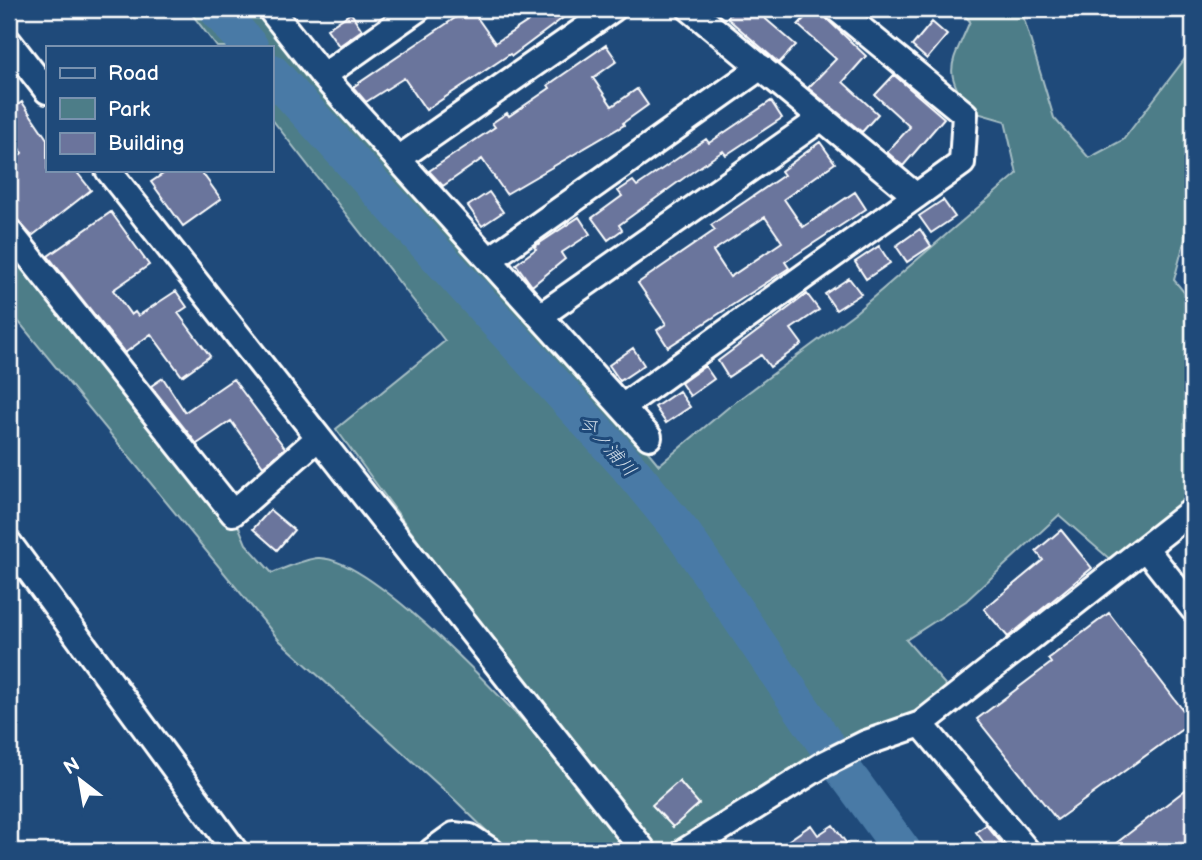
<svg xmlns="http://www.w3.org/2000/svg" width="1202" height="860" font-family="'Balsamiq Sans','Klee One',sans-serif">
	<rect width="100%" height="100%" fill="#1f4a7a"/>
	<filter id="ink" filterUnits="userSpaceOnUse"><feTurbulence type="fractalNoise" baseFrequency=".0143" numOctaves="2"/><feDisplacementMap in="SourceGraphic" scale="14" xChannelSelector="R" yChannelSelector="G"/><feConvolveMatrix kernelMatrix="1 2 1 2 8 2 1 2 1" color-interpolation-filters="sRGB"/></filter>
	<g filter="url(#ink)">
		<!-- green -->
		<path fill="#4d7d88" stroke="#a6bec4" stroke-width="2" d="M188,9h82l242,277 147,179 71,-59 126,-94 161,-138 -12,-53 -35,-10c-29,-43 -18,-46 0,-90l-13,-12h64l33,109 35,40 34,-18 70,-92 -4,-39h4v200l-19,71 19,23v207l-73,58 -61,-53 -93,86 -60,39 50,57 -271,154h-40l-309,-422 109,-88 -174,-223v-71h-54z
			M9,236l224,277 13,31 26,29c14,-5 32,-14 46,-15 68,-3 272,237 324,293h-135l-54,-53 -174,-158 -270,-330z"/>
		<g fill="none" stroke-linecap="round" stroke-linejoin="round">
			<!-- river -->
			<path stroke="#497aa6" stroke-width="37" d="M217,9l33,38
				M271,72l355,392 58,71 158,233 61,83"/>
		</g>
		<!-- building -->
		<path fill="#6b749c" stroke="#fff" stroke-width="2" fill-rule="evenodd" d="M449,9h22l24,34 52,-34h28l-63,47 -2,-2 -84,56 -22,-32 -38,24 -13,-15 102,-69z
			M735,9h19l42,36 -17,18 -52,-45z
			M813,9h8l7,11 38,36 -23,26 35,32 -16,18 -54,-44 28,-29 -38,-34z
			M351,13l11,17 -23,16 -12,-17z
			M932,22l15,13 -20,24 -15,-13z
			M606,45l11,16 -24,17 19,28 25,-17 11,16 -25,18 1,2 -118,69 -24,-35 -39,27 -14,-15 66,-44 -3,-4 15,-10 2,3 41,-28 -2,-3z
			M894,75l50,43 -41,48 -16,-14 23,-25 -35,-32z
			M771,101l11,17 -56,37 -3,-4 -35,24 -69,50 3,5 -14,10 -16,-22 30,-22 -4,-5 15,-10 4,5 69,-47 3,4z
			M22,102l25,37v31h28l16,20 -59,46 -23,-25v-44l13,-14 -13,-20v-22z
			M820,142l15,21 -51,36 19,28 52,-35 11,17 -81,53 4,6 -121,79 -11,-17 9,-6 -28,-41 77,-53 -4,-5 73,-50 -3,-4zM765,217l17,25 -52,35 -17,-26z
			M169,170h31l21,29 -38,27 -32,-44z
			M489,192l14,20 -21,14 -14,-20z
			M943,200l12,17 -24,16 -12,-17z
			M111,212l38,53 -36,25 18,25 4,-3 3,4 38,-25 11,16 -9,6 32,43 -28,20 -31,-42 -26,19 -77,-97z
			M579,217l11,17 -29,19 4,6 -33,27 -16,-22 20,-15 -2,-2z
			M920,229l11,17 -24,16 -11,-16z
			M879,246l11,17 -24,16 -11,-17z
			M849,278l12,16 -25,16 -11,-16z
			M807,294l12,16 -28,19 11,15 -32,23 -9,-12 -33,22 -10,-16z
			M633,348l11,17 -24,16 -11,-16z
			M705,366l9,13 -24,17 -9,-13z
			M163,378l22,34 48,-33 52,69 -22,18 -32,-45 -34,23 -46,-58z
			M679,391l11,16 -24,16 -11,-16z
			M270,510l24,20 -17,20 -24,-21z
			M1061,530l31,38 -84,69 -24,-28 59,-49 -7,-9z
			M1109,613l83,109 -135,98 -80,-101 74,-56 -3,-4z
			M679,781l20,23 -26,23 -21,-22z
			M1193,784v67h-87z
			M811,825l7,10 15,-10 19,26h-79z
			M986,825l22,26h-18l-14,-19z"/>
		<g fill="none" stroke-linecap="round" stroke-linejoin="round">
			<defs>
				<path id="minor" d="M270,9l53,67 326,361
					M690,9l226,187
					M9,42l38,49
					M323,76l95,-67
					M398,159l215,-150
					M108,170l536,681
					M9,231l224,282 84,-74
					M489,260l272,-193
					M540,316l282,-198
					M622,407l340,-244 3,-49 -128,-105
					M9,543l226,308
					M1145,548l48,61
					M921,724l106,127
					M432,851l22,-16 16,2 21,14
					M685,851l139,-87 42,-21 55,-19 272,-214"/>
			</defs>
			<!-- minor casing -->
			<use href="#minor" stroke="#fff" stroke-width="30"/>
			<!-- minor -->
			<use href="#minor" stroke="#1f4a7a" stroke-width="24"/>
		</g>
	</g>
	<g text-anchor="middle" stroke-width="6" stroke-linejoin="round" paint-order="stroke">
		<!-- water labels -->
		<g font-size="19" font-style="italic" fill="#d2dee9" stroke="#1f4a7a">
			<text transform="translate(608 445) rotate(48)" y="7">今ノ浦川</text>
		</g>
	</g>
	<!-- margin -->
	<rect width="1202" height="860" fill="none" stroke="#1f4a7a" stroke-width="35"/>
	<rect x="18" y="18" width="1167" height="825" fill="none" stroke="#fff" stroke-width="2.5" filter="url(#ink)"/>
	<!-- legend -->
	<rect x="46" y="46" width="228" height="126" fill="#1f4a7a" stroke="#7992af" stroke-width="2"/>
	<rect x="60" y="68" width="35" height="10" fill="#1f4a7a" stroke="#7992af" stroke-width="2"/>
	<text x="108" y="80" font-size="21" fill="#ffffff">Road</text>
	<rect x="60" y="98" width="35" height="21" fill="#4d7d88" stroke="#7992af" stroke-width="2"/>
	<text x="108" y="116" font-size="21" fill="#ffffff">Park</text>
	<rect x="60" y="133" width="35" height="21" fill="#6b749c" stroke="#7992af" stroke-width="2"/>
	<text x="108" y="150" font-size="21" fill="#ffffff">Building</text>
	<!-- north arrow -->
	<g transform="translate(80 780) rotate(329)" stroke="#1f4a7a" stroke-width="5" paint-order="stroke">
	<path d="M0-5L12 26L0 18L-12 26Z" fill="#ffffff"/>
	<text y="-10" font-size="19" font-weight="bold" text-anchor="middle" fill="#ffffff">N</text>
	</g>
</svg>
